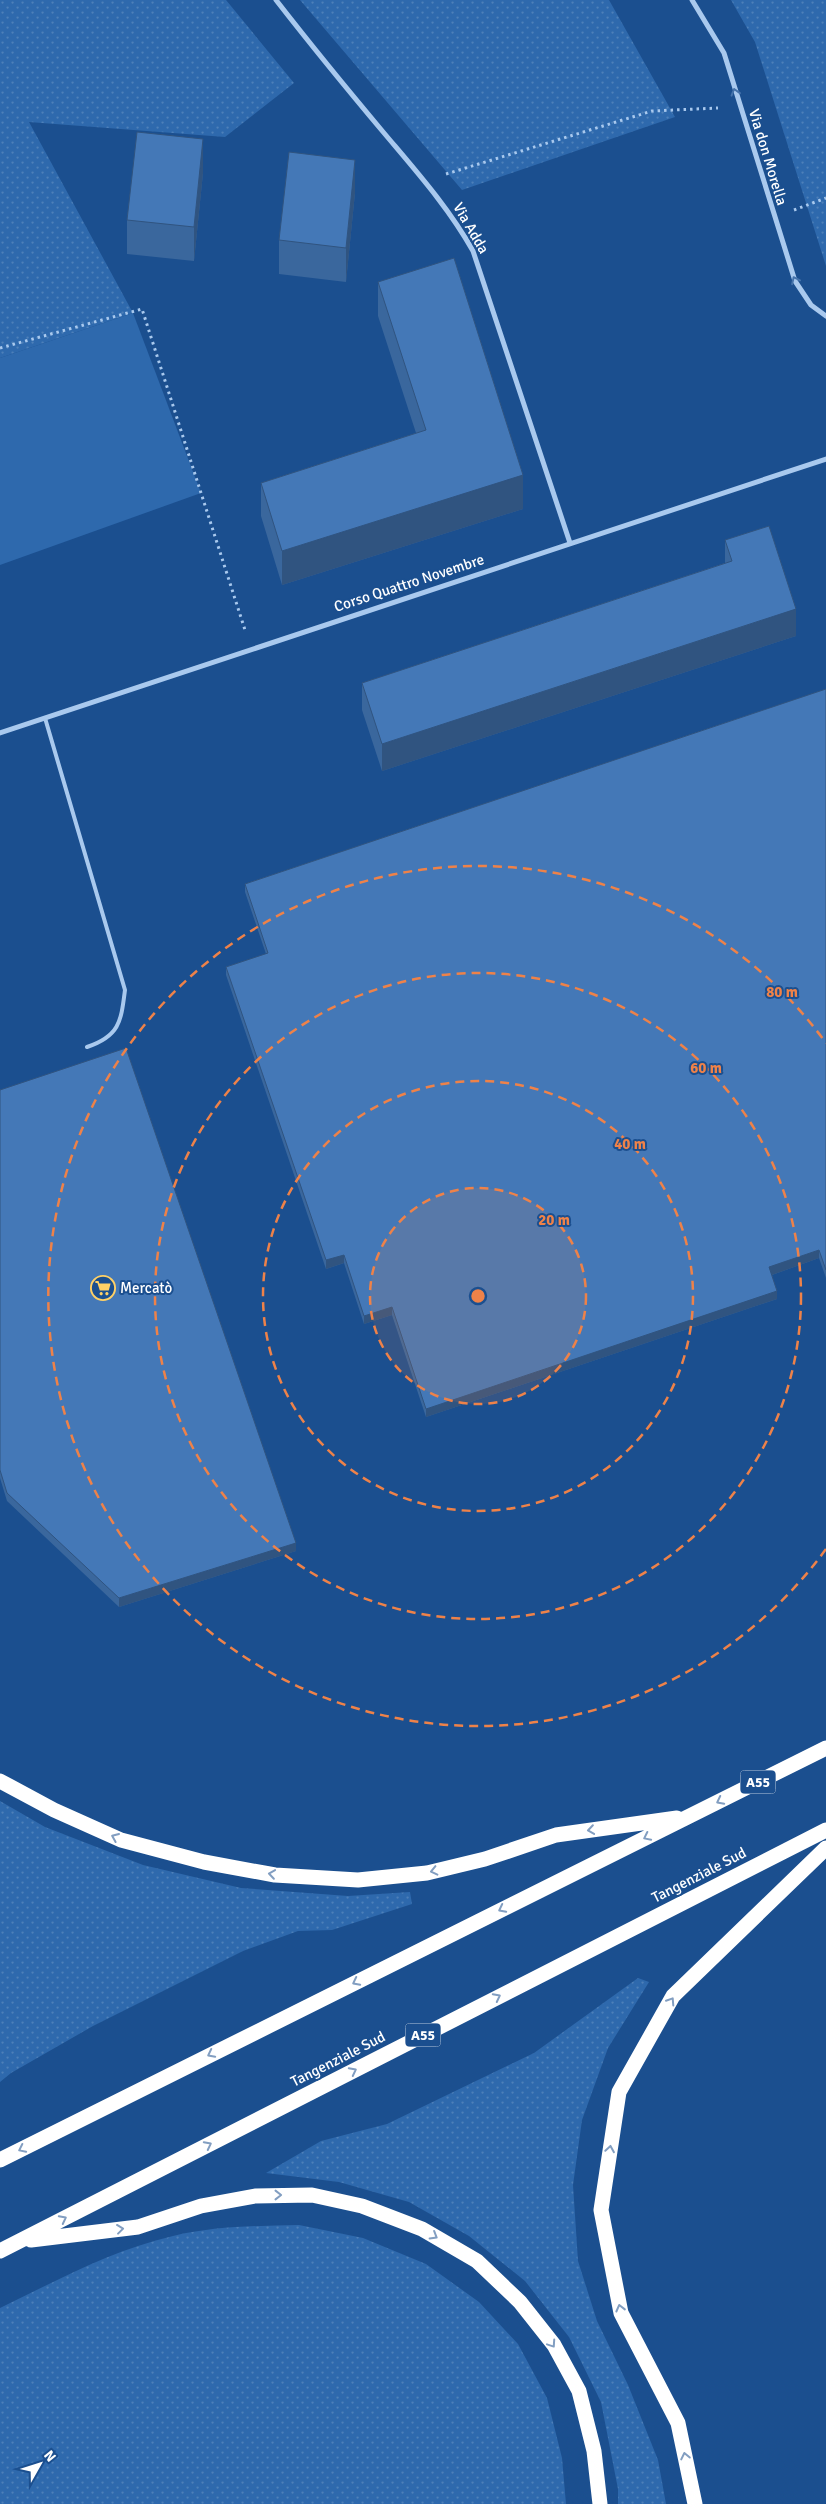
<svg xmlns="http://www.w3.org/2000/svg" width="826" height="2504" font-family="Signika,sans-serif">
	<defs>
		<pattern id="green-dots" width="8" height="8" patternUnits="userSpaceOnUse" patternTransform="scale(1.25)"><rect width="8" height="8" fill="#2e69ad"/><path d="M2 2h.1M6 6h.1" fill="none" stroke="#4d80b9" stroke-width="1.8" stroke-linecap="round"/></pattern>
	</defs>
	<rect width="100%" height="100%" fill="#1b4f8f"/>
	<!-- green -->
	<path fill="url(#green-dots)" d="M0,0h226l68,83 -69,54 -196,-15 104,191 -133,45z
		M300,0h309l66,117 -213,73z
		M731,0h95v266l-71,-224z
		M0,1801l45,26 98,38 98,23 107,8 62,-4 2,12 -80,26 -34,1 -55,20 -150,75 -82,47 -11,9z
		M638,1978l11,4 -41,66 -26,72 -9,65 5,76 19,60 31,64 30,75 8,44h-48v-15l-17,-87 -32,-65 -44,-56 -56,-45 -60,-34 -70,-20 -73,-9 55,-32 66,-17 147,-71z
		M299,2225l64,13 63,26 53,38 39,42 29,54 15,60 4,46h-566v-196c56,-27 112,-58 173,-72 42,-10 83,-10 126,-11z"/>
	<!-- pitch -->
	<path fill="#2e69ad" d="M133,313l68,180 -201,72v-207z"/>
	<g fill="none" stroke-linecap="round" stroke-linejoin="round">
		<!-- path -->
		<path stroke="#a9c9ee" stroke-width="3" stroke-dasharray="2.5 4" stroke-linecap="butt" d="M446,174l206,-63 66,-3
			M794,210l32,-12
			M0,348l142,-39 103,321"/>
		<!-- lane -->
		<path stroke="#a9c9ee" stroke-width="4" d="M45,718l80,272c-4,31 -5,46 -38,57"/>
		<!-- street -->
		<path stroke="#a9c9ee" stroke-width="5" d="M276,0c35,45 71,89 108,133 32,38 65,75 89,118l97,292
			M692,0l32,53 71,228 16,24 15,11
			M0,733l826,-274"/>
		<!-- highway -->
		<path stroke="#fff" stroke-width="15" d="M0,1781l54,29 67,30 83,22 71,13 83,5 69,-7 58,-14 71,-24 121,-17
			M0,2160l826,-412
			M31,2240l107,-13 63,-21 54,-10 57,-1 50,11 60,23 55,32 43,41 34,43 25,46 15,60 6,53
			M0,2251l826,-421
			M695,2504l-17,-81 -57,-110 -20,-103 18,-118 54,-96 153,-148"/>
	</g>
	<!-- wall -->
	<path fill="#3a679d" d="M203,173l-9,88 -67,-7v-34z
		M355,193l-9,89 -67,-8v-34z
		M378,282l145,227 -241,76 -21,-69v-33l155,-50 -38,-117z
		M725,540l71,96 -414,135 -20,-61v-27l363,-120z
		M826,689v589l-7,-20 -47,17 5,24 -351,118 -34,-102 -28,9 -20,-61 -18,6 -100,-294v-8l40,-13 -21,-62v-8z
		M0,1090l296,461 -177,56 -112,-106 -7,-23z"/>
	<!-- shaded-wall -->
	<path fill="#305480" d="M203,139v34l-9,88v-34z
		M355,160v33l-9,89v-34z
		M523,475v34l-241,76v-34z
		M796,609v27l-414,135v-27z
		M819,1250v8l-50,18v-9z
		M344,1255v8l-18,6v-9z
		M777,1291v8l-351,118v-8z
		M392,1307v8l-28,9v-8z
		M296,1543v8l-177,56v-9z"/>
	<!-- building -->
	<path fill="#4478b7" stroke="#305480" d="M137,132l66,7 -9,88 -67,-7z
		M289,152l66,8 -9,88 -67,-8z
		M454,258l69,217 -241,76 -21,-68 165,-53 -48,-148z
		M769,526l27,83 -414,135 -20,-61 370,-122 -7,-21z
		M826,689v581l-7,-20 -50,17 8,24 -351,118 -34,-102 -28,9 -20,-61 -18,5 -100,-293 42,-14 -23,-69z
		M126,1048l170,495 -177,55 -112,-105 -7,-23v-380z"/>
	<!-- one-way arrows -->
	<defs><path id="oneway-chevron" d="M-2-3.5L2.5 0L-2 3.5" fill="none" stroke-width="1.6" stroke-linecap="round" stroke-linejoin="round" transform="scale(1.25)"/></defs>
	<g stroke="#4674ac">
		<use href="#oneway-chevron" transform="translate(735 92) rotate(-107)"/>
		<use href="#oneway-chevron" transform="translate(795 280) rotate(-116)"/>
	</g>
	<g stroke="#829ec1">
		<use href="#oneway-chevron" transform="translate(720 1801) rotate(153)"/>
		<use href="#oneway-chevron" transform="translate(591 1830) rotate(172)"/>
		<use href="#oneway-chevron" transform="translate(115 1837) rotate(-157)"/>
		<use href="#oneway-chevron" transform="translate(647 1837) rotate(154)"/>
		<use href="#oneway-chevron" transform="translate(434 1871) rotate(167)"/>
		<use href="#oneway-chevron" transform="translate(272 1874) rotate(-172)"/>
		<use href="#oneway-chevron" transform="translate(502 1909) rotate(153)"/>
		<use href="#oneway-chevron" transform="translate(356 1982) rotate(153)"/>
		<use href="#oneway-chevron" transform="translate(497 1997) rotate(-27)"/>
		<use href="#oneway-chevron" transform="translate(671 2001) rotate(-57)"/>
		<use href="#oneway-chevron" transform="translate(211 2054) rotate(153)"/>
		<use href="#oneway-chevron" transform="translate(353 2071) rotate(-27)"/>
		<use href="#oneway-chevron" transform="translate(208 2145) rotate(-27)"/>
		<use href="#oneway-chevron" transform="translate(22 2149) rotate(154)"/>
		<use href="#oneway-chevron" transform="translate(610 2149) rotate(-81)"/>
		<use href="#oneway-chevron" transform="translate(278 2195)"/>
		<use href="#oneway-chevron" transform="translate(63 2219) rotate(-27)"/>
		<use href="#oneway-chevron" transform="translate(120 2229) rotate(-7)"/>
		<use href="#oneway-chevron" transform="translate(434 2236) rotate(31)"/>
		<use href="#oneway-chevron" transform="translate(620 2308) rotate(-104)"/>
		<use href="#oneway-chevron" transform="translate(552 2344) rotate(56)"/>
		<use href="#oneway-chevron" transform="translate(685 2456) rotate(-102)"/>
	</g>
	<!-- distance rings -->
	<circle cx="478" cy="1296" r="108" fill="#ee8249" fill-opacity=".12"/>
	<g fill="none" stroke="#ee8249" stroke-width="2.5" stroke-dasharray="9 6">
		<circle cx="478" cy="1296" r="108"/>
		<circle cx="478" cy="1296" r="215"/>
		<circle cx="478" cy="1296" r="323"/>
		<path d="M826 1549A430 430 0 1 1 826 1043"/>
	</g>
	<!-- icons -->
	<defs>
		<symbol id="supermarket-ring" viewBox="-11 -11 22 22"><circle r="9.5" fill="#1b4f8f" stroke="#ffd166" stroke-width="1.5"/><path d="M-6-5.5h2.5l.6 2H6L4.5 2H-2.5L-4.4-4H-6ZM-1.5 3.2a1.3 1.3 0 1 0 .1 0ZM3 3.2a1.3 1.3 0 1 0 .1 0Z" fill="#ffd166"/></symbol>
	</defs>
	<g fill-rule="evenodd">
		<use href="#supermarket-ring" x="89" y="1274" width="28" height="28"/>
	</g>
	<g text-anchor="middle" stroke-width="4" stroke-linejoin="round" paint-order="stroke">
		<!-- shield labels -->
		<g fill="#1b4f8f" stroke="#bbcadd" stroke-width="1">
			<rect x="740.5" y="1770.5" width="35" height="23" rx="4"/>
			<rect x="405.5" y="2023.5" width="35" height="23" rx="4"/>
		</g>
		<g font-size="14" font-weight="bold" fill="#fff">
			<text x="758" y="1787">A55</text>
			<text x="423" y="2040">A55</text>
		</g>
		<!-- street labels -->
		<g font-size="15" fill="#fff" stroke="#1b4f8f">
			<text transform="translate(768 157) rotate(73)" y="5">Via don Morella</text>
			<text transform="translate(471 228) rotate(60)" y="5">Via Adda</text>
			<text transform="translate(409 583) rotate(-18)" y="5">Corso Quattro Novembre</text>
			<text transform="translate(699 1875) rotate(-27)" y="5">Tangenziale Sud</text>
			<text transform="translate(338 2059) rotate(-27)" y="5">Tangenziale Sud</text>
		</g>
		<!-- poi labels -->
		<g font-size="15" fill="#fff" stroke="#1b4f8f" text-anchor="start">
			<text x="120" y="1293">Mercatò</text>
		</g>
	</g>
	<circle cx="478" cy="1296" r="8" fill="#ee8249" stroke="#1b4f8f" stroke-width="2.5"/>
	<g font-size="15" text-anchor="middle" font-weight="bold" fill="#ee8249" stroke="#1b4f8f" stroke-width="4" stroke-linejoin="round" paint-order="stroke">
		<text x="782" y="997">80 m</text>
		<text x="706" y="1073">60 m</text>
		<text x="630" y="1149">40 m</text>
		<text x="554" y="1225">20 m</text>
	</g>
	<!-- north arrow -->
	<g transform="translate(40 2464) rotate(51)" stroke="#1b4f8f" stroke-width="4" paint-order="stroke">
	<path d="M0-4L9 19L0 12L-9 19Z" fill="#ffffff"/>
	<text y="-8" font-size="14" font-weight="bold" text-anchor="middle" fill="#ffffff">N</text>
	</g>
</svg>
